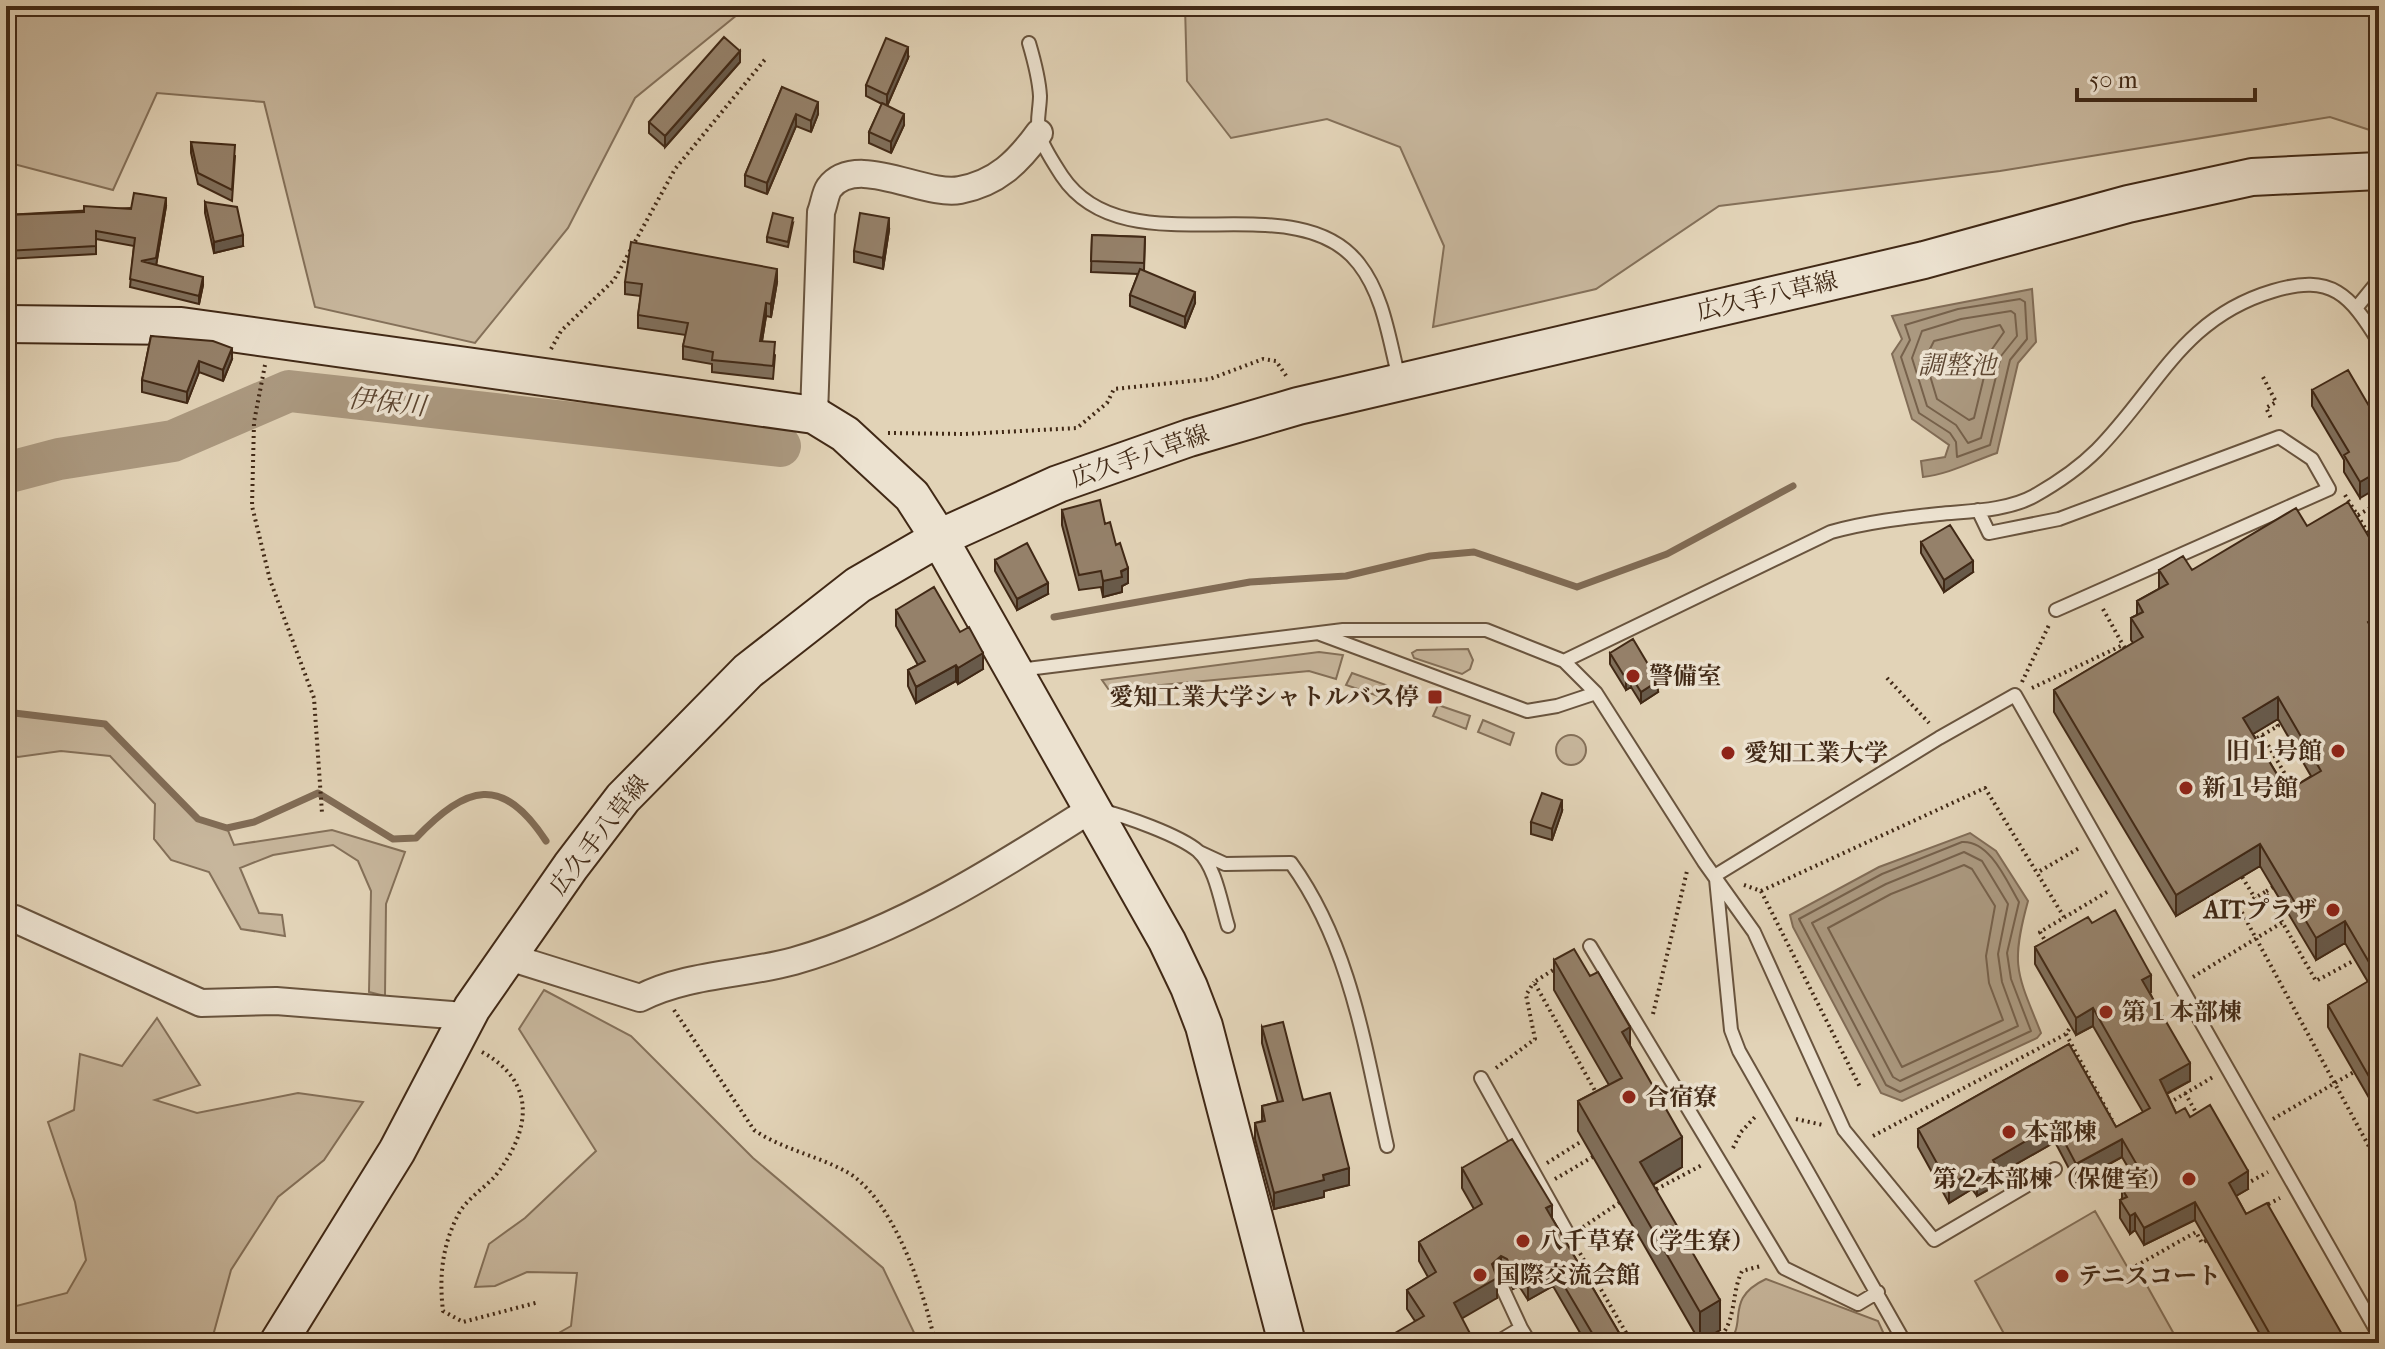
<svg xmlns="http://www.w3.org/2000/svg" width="2385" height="1349" font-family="'IM FELL French Canon','Noto Serif JP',serif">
	<rect width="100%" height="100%" fill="#e2d3b7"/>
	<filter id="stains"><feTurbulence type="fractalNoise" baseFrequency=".0025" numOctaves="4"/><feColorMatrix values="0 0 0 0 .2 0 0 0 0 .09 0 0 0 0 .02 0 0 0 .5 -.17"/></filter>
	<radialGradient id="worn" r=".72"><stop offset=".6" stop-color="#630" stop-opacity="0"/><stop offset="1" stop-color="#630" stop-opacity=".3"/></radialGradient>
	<!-- green -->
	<path fill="#c7b69c" stroke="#847059" stroke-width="2" d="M6,6h742l-113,92 -67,130 -93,115 -160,-36 -51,-205 -107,-9 -44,97 -107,-28z
		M1185,6h1194v127l-49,-16 -330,54 -281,35 -123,83 -163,38 11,-81 -44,-99 -73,-28 -96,19 -44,-57z
		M1468,649l5,11 -3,9 -8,5 -48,-16 -2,-5 5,-3z
		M1319,652l24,3 -7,24 -27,-8 -200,19 -7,-10z
		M1352,673l34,12 -5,12 -35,-12z
		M1438,705l32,11 -4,13 -33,-13z
		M6,712l99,12 93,95 29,9 7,17 98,-15 73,22 -19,52 -1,92 -16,-4 2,-101 -13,-30 -25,-16 -60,10 -33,13 19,45 23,2 3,21 -44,-7 -32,-57 -38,-12 -17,-21 1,-35 -45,-48 -49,-5 -43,6 -12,-7z
		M1483,720l31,13 -4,12 -32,-13z
		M1556 750a15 15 0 1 1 30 0a15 15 0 1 1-30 0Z
		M544,990l87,46 122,122 130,110 36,75h-378l30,-17 6,-53 -50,-1 -32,14 -20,1 14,-43 36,-26 71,-67 -77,-122z
		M157,1018l43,67 -45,15 42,13 101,-20 65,9 -39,58 -46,37 -47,73 -20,73h-204l9,-37 51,-13 19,-33 -11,-58 -27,-80 26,-12 6,-56 42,12z
		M2095,1211l34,59 7,-4 43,77 -171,-2 -33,-60z
		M1766,1279l112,42 10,22h-163c26,-16 -4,-43 41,-64z"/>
	<!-- water -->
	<path fill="#ab9980" stroke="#816c56" stroke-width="2" d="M2032,289l4,53 -18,21 -21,90c-26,9 -48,21 -74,24l-2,-16 24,-4 4,-12 -37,-26 -20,-65 10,-15 -10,-23z
		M1970,833l26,18 32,50c-18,65 -11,72 13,132l-4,5 -135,63 -21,-8 -88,-166 -3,-12 89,-48z"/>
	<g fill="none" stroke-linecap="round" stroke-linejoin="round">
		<!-- shore -->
		<path stroke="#76614b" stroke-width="2" d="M2020,299l5,3 2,37 -17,21 -20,85 -33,12 -1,-15 -6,-9 -31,-20 -18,-56 9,-17 -5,-15 53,-16z
			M2011,311l4,3 2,22 -16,20 -20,82 -13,5 -12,-18 -29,-19 -15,-48 10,-27 39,-12z
			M2000,325l4,7 -14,20 -16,66 -5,2 -32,-21 -12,-40 9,-18z
			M1962,842c28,-2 45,40 57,60l-12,51 4,26 20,52 -131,61 -14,-7 -87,-166 83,-45z
			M1964,852l18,9 26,43 -10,50 4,28 16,44 -118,55 -7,-4 -81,-154 74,-39z
			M1964,865l8,4 23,37 -9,50 3,27 14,37 -101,47 -74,-139 63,-34z"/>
		<!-- stream -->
		<path stroke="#816c56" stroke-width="7" d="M1054,617l196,-35 96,-6 84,-20 44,-4 103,35 90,-33 126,-68
			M6,712l99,12 93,95 29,9 27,-6 64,-29 75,46 23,-1c51,-53 86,-64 130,3"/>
		<!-- river -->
		<path stroke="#ab9980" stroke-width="42" d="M6,473l53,-14 114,-18 116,-50 491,55"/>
		<defs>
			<path id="lane" d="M1029,43c5,17 10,35 11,53 0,12 -4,26 -1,37 3,13 16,32 23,43 64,96 233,4 297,88 25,32 30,76 40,114
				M2357,307l22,-27
				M1978,510l11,23 70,-14 220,-82 33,22 17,30 -273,121
				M1320,634l207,77 30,-5 39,-13
				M1564,661l267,-129c36,-10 71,-14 108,-18 29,-3 68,-3 95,-18 23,-13 44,-27 63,-46 61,-62 85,-132 176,-159 59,-18 77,4 106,51
				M1019,670l324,-40h143l78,31 32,32 108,169 50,70 90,198 90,110 121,-71
				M1100,810c25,6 79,25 98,41 18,16 23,53 30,75
				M1199,852l26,12 66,-1c60,83 74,185 96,283
				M1716,875l223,-137 76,-43 364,640
				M1716,879l15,151 8,21 166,292
				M1590,946l194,322 74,36 20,-12
				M1481,1078l87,156
				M1501,1285l20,43
				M1496,1343l25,-15 9,15"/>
			<path id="street" d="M814,415l7,-203c3,-7 4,-18 8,-24 27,-36 95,9 131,2 37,-7 58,-28 79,-57
				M6,918l9,1 186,84 75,-2 188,15 12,-16
				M500,969l9,-12 131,41c46,-24 103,-23 154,-37 108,-31 205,-93 299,-153"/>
			<path id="secondary" d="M6,324l175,2 633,89 31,19 67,62 27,42 228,403 22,46 15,39 83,317
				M278,1343l119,-192 75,-143 99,-142 52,-68 125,-127 110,-86 81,-47 119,-54 131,-46 109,-32 626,-146 204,-56 124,-27 127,-6"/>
		</defs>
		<!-- lane casing -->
		<use href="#lane" stroke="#69543e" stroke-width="16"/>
		<!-- street casing -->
		<use href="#street" stroke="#69543e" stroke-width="30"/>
		<!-- secondary casing -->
		<use href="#secondary" stroke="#412916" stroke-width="40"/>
		<!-- path -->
		<path stroke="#412916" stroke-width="4" stroke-dasharray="2 4" stroke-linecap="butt" d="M551,349l10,-18 53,-51 61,-111 92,-112
			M265,365l-11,57 -2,84 18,74 44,118 8,115
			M2263,377l13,25 -10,6 6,12
			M888,433l77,1 112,-6 30,-25 7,-14 96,-10 53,-20 13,2 11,16
			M2345,495l34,56
			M2358,515l21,-12
			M2103,609l20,36
			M1887,678l42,45
			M2022,682l27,-57
			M2032,688l91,-43 4,6
			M2262,735l33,56
			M2252,741l26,-15 -4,-8
			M2040,871l41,-24
			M2239,872l16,26
			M1744,885l17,6 99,196
			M2273,887l-8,5 51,89 39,-21
			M1761,891l224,-103 79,129
			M2265,892l-26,15 140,258
			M2047,944l-7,-12 67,-40
			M1558,967l-24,15 64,114
			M2193,977l90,-55
			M674,1010l80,120c28,19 61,25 91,41 47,24 80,122 90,172
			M1653,1014l34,-143
			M2066,1034l46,86
			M482,1052c55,30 49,78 14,123 -11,13 -30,24 -38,40 -16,31 -19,62 -15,96l20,11 76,-20
			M1496,1068l39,-29 -9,-44 8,-13
			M2185,1093l13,23
			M2169,1103l44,-26
			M1796,1119l27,6
			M2273,1119l81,-47
			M1873,1136l193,-102 7,-11
			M1733,1148l8,-16 14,-15
			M1547,1163l35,-22
			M1555,1179l41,-24
			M2246,1184l22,-12
			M1651,1192l53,-28
			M2263,1207l17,-9
			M1583,1227l36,-24
			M1577,1248l55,95
			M2136,1266l60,-34 6,11 9,-5
			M1712,1343c26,-15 18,-48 30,-72l19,-5"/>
		<!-- lane -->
		<use href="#lane" stroke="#ece2d0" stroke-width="12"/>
		<!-- street -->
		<use href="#street" stroke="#ece2d0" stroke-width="26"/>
		<!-- secondary -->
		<use href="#secondary" stroke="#ece2d0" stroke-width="36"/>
	</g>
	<!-- wall -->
	<path fill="#806f5b" stroke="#412916" stroke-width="2" fill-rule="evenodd" d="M908,58l-21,48 17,19 -13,28 -22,-10v-11l13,-28 -16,-8v-11z
		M740,62l-75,85 -16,-14v-11z
		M782,87l36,27 -7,18 -15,-6 -29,68 -22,-8v-11z
		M191,142l44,14 -3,45 -34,-17 -7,-31z
		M205,202l38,44 -29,7 -9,-40z
		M166,206l-10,59 47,20 -4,19 -69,-17 4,-41 -38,-7v15l-90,5v-44z
		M793,223l-5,24 -21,-5v-5z
		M889,230l-6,39 -29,-7v-11z
		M1092,235l53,2 -1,34 51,32 -10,25 -55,-22v-11l8,-21 -47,-2z
		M625,282h152l-6,35 -5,-1 -4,25 13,14 -2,24 -61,-7v-8l-29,-5v-13l3,-11 -48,-7v-13l3,-19 -16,-2z
		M151,336l81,23 -9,22 -24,-9 -12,31 -45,-11v-12z
		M2312,390l67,33 -19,75 -16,-26v-12l-32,-54z
		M1062,510l43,14 11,21 12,38 -6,3v6l-19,5 -2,-10 -22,3 -17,-65z
		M2307,526l72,28v83l-2,1 2,3v474l-51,-88v-22l40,-23 -23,-39 -29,17 -56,-94 -84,50 -122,-204v-22l79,-47 -2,-3v-22l6,-3v-14l22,-12v-19h33zM2278,719l33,57 -24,15 -34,-57z
		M1921,542l52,30 -29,20 -23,-39z
		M995,560l53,34 -31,16 -22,-39z
		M896,610l64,22 23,37 -25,15 -2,-3 -40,22 -8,-17v-16l10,-5 -22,-39z
		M1610,653l48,39 -17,11 -10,-16 -5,3 -16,-26z
		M1562,811l-10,29 -21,-6v-12z
		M2092,923l59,69 -1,1 40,88 -23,13 9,19 14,4 58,72 -12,7 10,18 101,129h-82l-70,-123 -51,25 -9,-15 -5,4 -10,-16v-18l2,-1v-10l14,-8 -14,-24 -46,25 -21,-40 -58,33v10l-20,11 -5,-7 -23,14 -31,-56v-18l151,-85 47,83 27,-15 -50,-86 -17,9 -41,-71v-17z
		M1554,960l76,86 52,121 -29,18 67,145 -20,12 -122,-211v-30l31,-16 -55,-95z
		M1262,1027l41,73 46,85 -25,6v6l-50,12 -19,-70v-16l7,-2v-15l16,-4 -16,-59z
		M1462,1168l90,50 73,125h-39l-33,-57 -25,14 -9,-14 -6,3 -6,-11 -6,-2 -4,3v19l-82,23 -8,-12v-19l21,-13 -9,-16v-19l55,-33 -12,-21z"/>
	<!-- shaded-wall -->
	<path fill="#685a4a" stroke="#412916" stroke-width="2" d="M908,47v11l-21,48v-11z
		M740,51v11l-75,85v-11z
		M818,102v12l-7,18v-11z
		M796,114v12l-29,68v-11z
		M904,114v11l-13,28v-11z
		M166,198v8l-10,60 -15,-5z
		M889,218v12l-6,39v-11z
		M243,235v11l-29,7v-11z
		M777,269v13l-6,35v-13z
		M203,277v8l-4,19v-8z
		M1195,292v11l-10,25v-11z
		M766,303v13l-6,37v-12z
		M232,348v11l-9,22v-11z
		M199,361v11l-12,31v-11z
		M2379,471v16l-19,11v-16z
		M1973,561v11l-29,20v-12z
		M1128,568v15l-6,3v6l-19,5v-16z
		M1048,583v11l-31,16v-11z
		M2379,615v22l-11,7v-22z
		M983,653v16l-25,15v-16z
		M956,665v16l-40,22v-16z
		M1631,676v11l-5,3v-11z
		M1658,681v11l-17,11v-11z
		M2278,697v22l-35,21v-22z
		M1562,800v11l-10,29v-11z
		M2260,844v22l-84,50v-21z
		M2345,921v22l-29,17v-22z
		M2151,975v17l-9,5v-17z
		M2093,1008v18l-17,9v-17z
		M1630,1027v30l-8,-25z
		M2190,1063v18l-30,16v-17z
		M2055,1124v18l-58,33v10l-20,11v-17l16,-19z
		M1682,1137v30l-42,25v-30z
		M2122,1139v18l-46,25v-18z
		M1349,1168v17l-25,6v6l-50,12v-16l49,-18z
		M2248,1171v18l-19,11v-17z
		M1972,1172v17l-23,14v-18z
		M2195,1202v18l-51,25v-17z
		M1552,1205v20l-6,-17z
		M2135,1213v17l-5,4v-18z
		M1501,1256v20l-4,3v19l-43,25v-20z
		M1519,1266v20l-6,3v-19z
		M1553,1267v19l-25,14v-19z
		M1720,1300v30l-20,12v-30z"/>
	<!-- building -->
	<path fill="#95816a" stroke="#412916" stroke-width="2" fill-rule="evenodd" d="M724,37l16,14 -75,85 -16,-14z
		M886,38l22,9 -21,48 -21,-10z
		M782,87l36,15 -7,19 -15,-7 -29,69 -22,-8z
		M882,103l22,11 -13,28 -22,-10z
		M191,142l44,3 -3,45 -34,-17z
		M134,193l32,5 -10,60 -15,3 62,16 -4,19 -69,-17 5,-41 -39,-7v15l-90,5v-36l78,-3v-6l47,3z
		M205,202l32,5 6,28 -29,7z
		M773,213l20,5 -5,24 -21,-5z
		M860,213l29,5 -6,40 -29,-7z
		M1092,235l53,2 -1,26 -53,-2z
		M631,242l146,27 -6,35 -5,-1 -6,38 15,1 -2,24 -61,-6 1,-8 -30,-6 5,-23 -50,-8 4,-31 -17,-2z
		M1140,269l55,23 -10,25 -55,-22z
		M151,336l62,5 19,7 -9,22 -24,-9 -12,31 -45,-12z
		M2348,370l31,53v48l-19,11 -16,-27 5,-3 -37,-62z
		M1100,500l5,24 5,-2 6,23 4,-2 8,25 -7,3 1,6 -19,4 -2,-10 -22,4 -17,-65z
		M2348,502l31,52v61l-11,7 11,19v453l-51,-89 49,-29 -32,-55 -29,17 -56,-94 -84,51 -122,-205 89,-53 -12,-19 12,-6 -6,-11 31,-17 -9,-14 24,-14 9,14 104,-62 11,18zM2278,697l43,74 -34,20 -44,-73z
		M1950,525l23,36 -29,19 -23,-38z
		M1027,543l21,40 -31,16 -22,-39z
		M934,587l26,45 9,-5 14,26 -25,15 -2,-3 -40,22 -8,-17 17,-9 -29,-51z
		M1633,639l25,42 -17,11 -10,-16 -5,3 -16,-26z
		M1542,793l20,7 -10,29 -21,-7z
		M2115,910l36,65 -9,5 48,83 -30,17 16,33 9,-5 5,9 20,-12 38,66 -19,12 17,31 21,-11 80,140h-72l-80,-141 -51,26 -9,-15 -5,3 -10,-16 7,-3 -5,-8 22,-12 -22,-38 -46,25 -21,-40 -62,36 4,7 -20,12 -5,-7 -23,13 -31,-56 151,-85 47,83 34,-19 -57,-100 -17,10 -41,-71 53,-30 4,6z
		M1574,949l16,27 8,-4 32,55 -8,5 60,105 -42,25 80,138 -20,12 -122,-211 44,-23 -68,-118z
		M1283,1022l20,78 27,-7 19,75 -26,7 1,5 -50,13 -19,-70 10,-2 -3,-15 21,-5 -21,-74z
		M1512,1139l40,66 -6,3 79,135h-27l-45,-76 -25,14 -9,-15 -6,4 -6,-11 -6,-3 -9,8 5,14 -43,25 21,40h-97l46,-27 -17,-26 29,-18 -17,-30 63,-38 -20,-36z
		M2356,1339l2,4h-10z"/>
	<!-- markers -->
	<g fill="#8f2418" stroke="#ece2d0" stroke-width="3">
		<circle cx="1633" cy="676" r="8"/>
		<rect x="1427" y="689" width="16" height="16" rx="4"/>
		<circle cx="2338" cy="751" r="8"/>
		<circle cx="1728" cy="753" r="8"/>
		<circle cx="2186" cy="788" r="8"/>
		<circle cx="2333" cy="910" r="8"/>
		<circle cx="2106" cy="1012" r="8"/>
		<circle cx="1629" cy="1097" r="8"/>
		<circle cx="2009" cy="1132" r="8"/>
		<circle cx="2189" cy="1179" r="8"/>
		<circle cx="1523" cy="1241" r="8"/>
		<circle cx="1480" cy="1275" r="8"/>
		<circle cx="2062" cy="1276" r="8"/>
	</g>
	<g text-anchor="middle" stroke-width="7" stroke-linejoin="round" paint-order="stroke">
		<!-- street labels -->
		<g font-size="24" fill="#412916" stroke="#ece2d0">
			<text transform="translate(1767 296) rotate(-13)" y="8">広久手八草線</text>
			<text transform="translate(1140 456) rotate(-19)" y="8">広久手八草線</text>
			<text transform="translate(599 835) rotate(-52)" y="8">広久手八草線</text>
		</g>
		<!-- poi labels -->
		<g font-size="24" font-weight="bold" fill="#412916" stroke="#ece2d0" text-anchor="start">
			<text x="1649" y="684">警備室</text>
			<text x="1419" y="705" text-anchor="end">愛知工業大学シャトルバス停</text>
			<text x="2322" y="759" text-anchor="end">旧１号館</text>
			<text x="1744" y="761">愛知工業大学</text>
			<text x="2202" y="796">新１号館</text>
			<text x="2317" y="918" text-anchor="end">AITプラザ</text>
			<text x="2122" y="1020">第１本部棟</text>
			<text x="1645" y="1105">合宿寮</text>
			<text x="2025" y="1140">本部棟</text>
			<text x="2173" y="1187" text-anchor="end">第２本部棟（保健室）</text>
			<text x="1539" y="1249">八千草寮（学生寮）</text>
			<text x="1496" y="1283">国際交流会館</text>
			<text x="2078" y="1284">テニスコート</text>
		</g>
		<!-- water labels -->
		<g font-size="26" font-style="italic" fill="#5c4530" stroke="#ece2d0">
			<text x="1957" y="374">調整池</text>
			<text transform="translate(387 402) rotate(6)" y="9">伊保川</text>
		</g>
	</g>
	<!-- margin -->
	<rect width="2385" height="1349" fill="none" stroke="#e2d3b7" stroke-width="32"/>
	<rect x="8" y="8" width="2369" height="1333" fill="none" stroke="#412916" stroke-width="4"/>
	<rect x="16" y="16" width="2353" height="1317" fill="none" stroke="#412916" stroke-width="2"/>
	<!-- scale -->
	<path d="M2077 88v12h178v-12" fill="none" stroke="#412916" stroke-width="4"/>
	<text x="2089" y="88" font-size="24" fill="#412916" stroke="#ece2d0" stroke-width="6" paint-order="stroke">50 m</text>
	<rect width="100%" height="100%" filter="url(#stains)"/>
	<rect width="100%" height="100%" fill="url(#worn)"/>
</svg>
